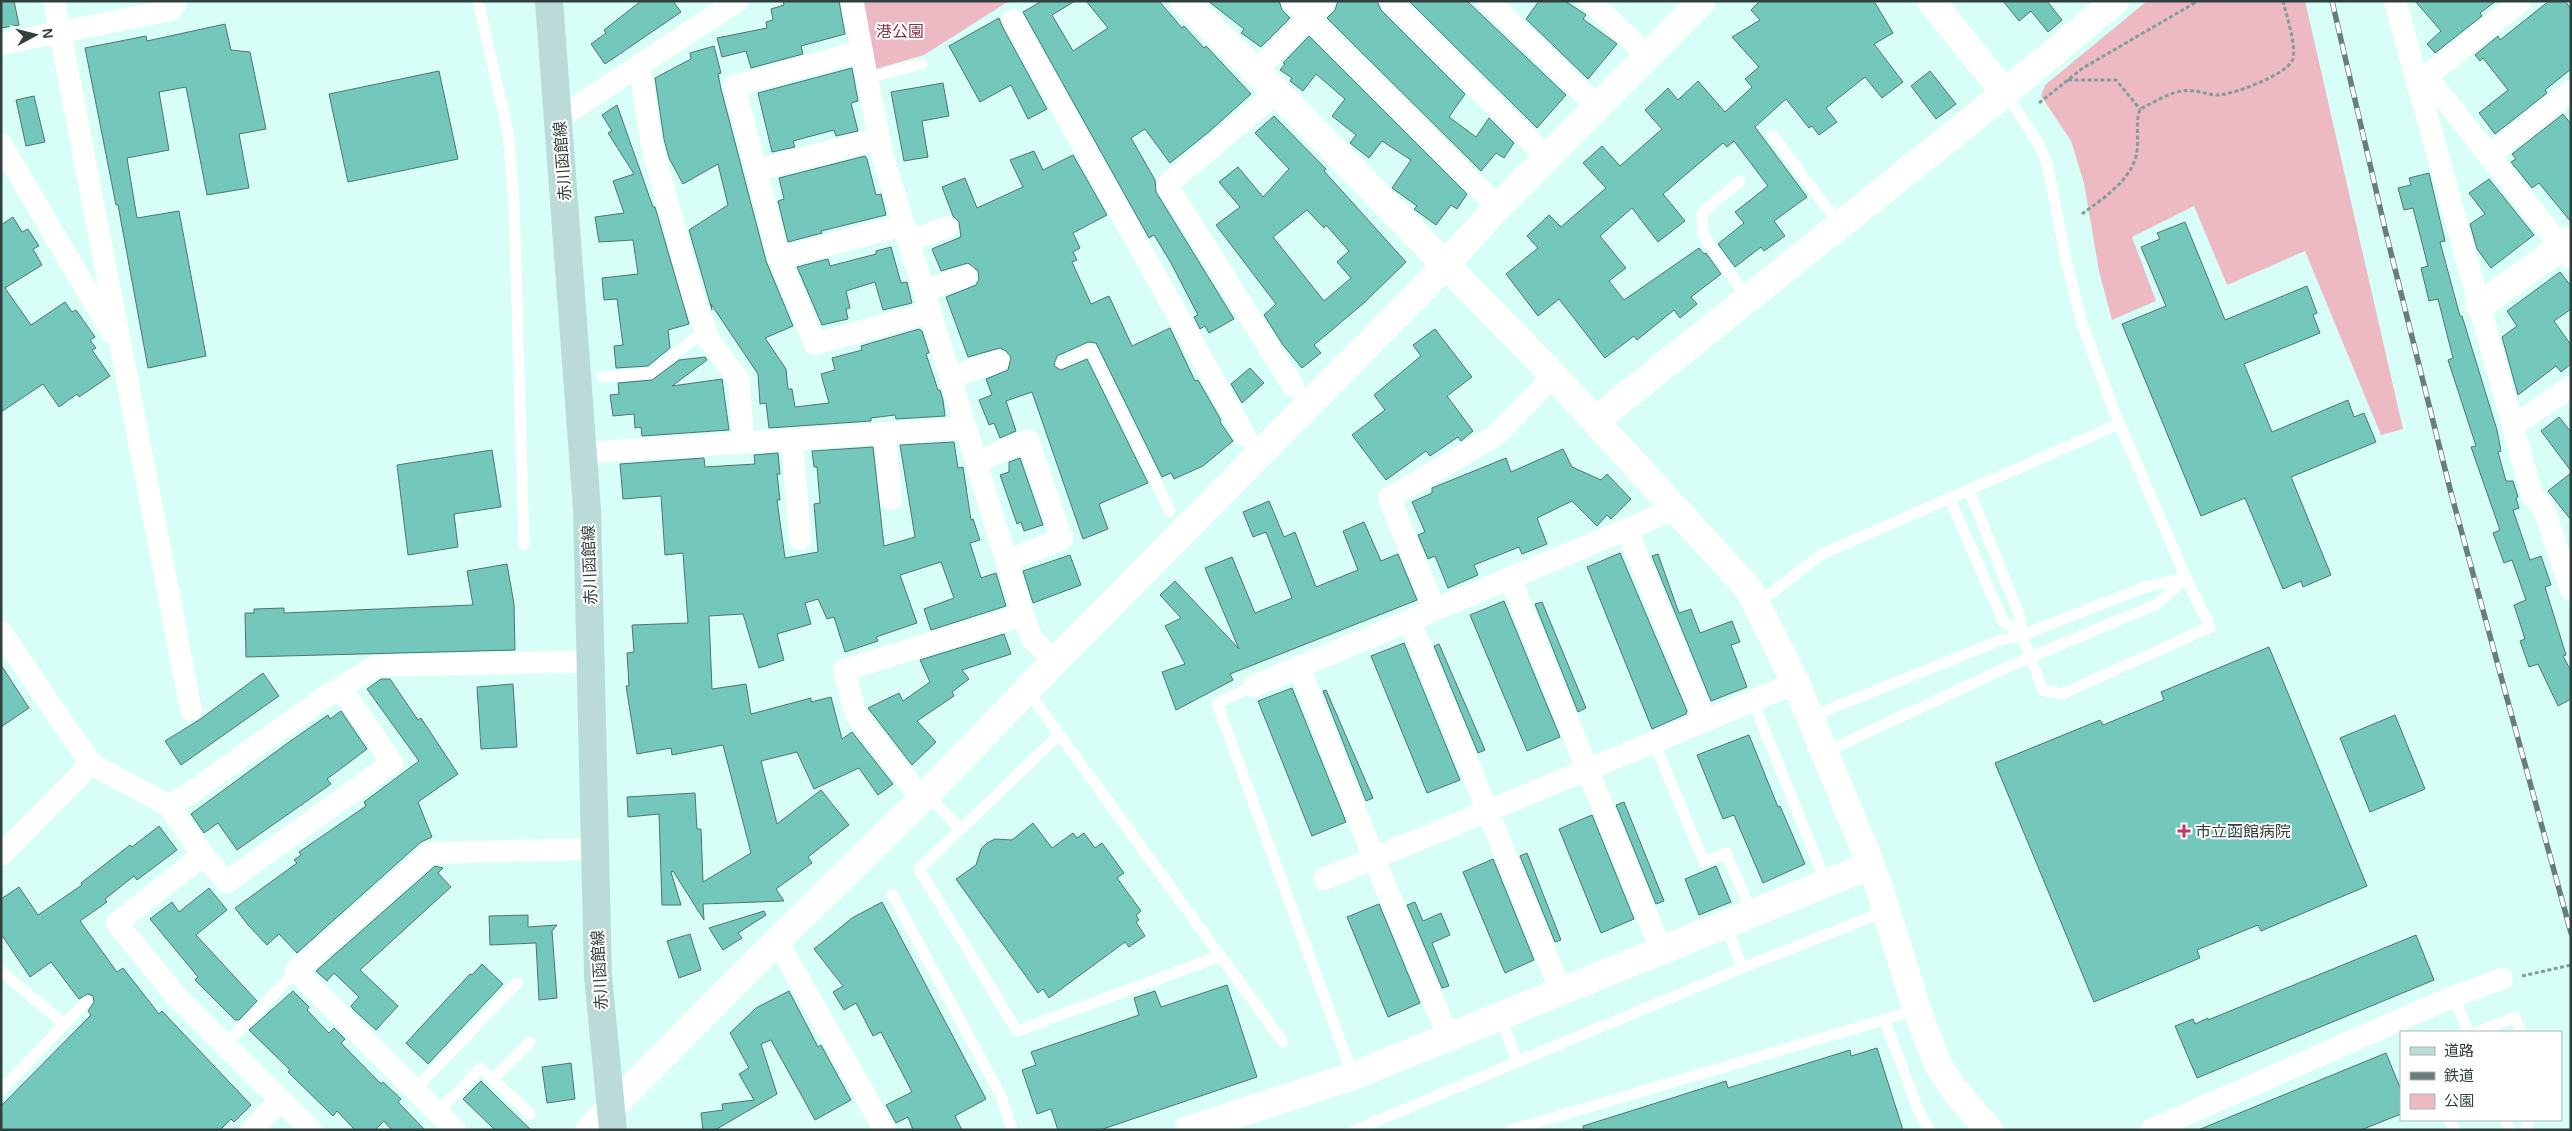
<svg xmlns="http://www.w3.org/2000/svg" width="2572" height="1131" font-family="Helvetica,'Noto Sans JP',sans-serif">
	<rect width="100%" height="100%" fill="#d7fff8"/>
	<!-- green -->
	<path fill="#edbac4" d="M864,1h145l-85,54 -48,14z
		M2147,1h158l98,428 -22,6 -76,-184 -78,34 -33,-79 -62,31 24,64 -44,19 -13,-49 -15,-88 -13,-42 -30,-45 4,-11z"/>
	<!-- building -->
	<path fill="#73c7bb" stroke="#51746f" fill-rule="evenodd" d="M1,1h13l5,24 -18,3z
		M641,1h32l8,11 -76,52 -14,-20 15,-11 -2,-3z
		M783,1h56l6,33 -44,12 2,8 -52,14 -5,-17 -24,6 -5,-19 50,-10 -1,-6 7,-2 -2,-11 13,-4z
		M1042,1h33l-23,14 21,36 35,-23 -22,-27h73l23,27 2,-2 20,22 2,-2 45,48 -41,37 -40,32 -25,-34 -14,9 24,42 1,12 78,127 -25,14 -4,-7 -5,3 -6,-12 4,-2 -27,-52 -17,-28 -5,3 -126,-226z
		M1208,1h71l3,9 8,8 -29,29 -20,-14 3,-4z
		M1338,1h39l4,9 84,84 -16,23 27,20 13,-19 25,25 -10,15 -8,-5 -15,18 -154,-153 8,-8z
		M1409,1h58l99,94 -29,33z
		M1539,1h26l20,13 1,1 -3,4 34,25 -29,35 -62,-60z
		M1760,1h114l19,32 -19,11 29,38 -21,16 -17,-21 -39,31 11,14 -18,13 -7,-9 -3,2 -23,-29 -31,28 52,70 -33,24 11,15 -21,15 -3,-4 -26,20 -17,-23 26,-21 -9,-11 33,-26 -34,-45 -7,6 -4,-4 -60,51 22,27 -27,21 -26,-34 -32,28 26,32 -17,13 15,19 75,-52 5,6 2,-1 15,21 -30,23 6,7 -17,14 -6,-8 -37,30 -3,-4 -29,22 -46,-59 -21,17 -32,-42 32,-26 -11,-12 22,-21 12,12 45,-39 -23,-25 19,-17 18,20 42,-37 -17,-19 23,-22 10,12 20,-19 27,31 27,-25 -7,-8 14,-12 -27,-30 28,-17 -9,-10z
		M2003,1h44l15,19 -14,12 -17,-21 -12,10z
		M2415,1h81l-16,12 2,3 -47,37 -8,-9 14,-13z
		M2549,1h16l6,8v60l-26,21 2,3 -52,41 -16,-21 29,-23 -25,-32 -3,3 -5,-6 23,-19 2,4z
		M999,18l3,8 45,83 -19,10 -17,-34 -31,17 -31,-56z
		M225,24l6,26 19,2 16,77 -27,5 10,54 -42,7 -21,-108 -27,5 10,58 -42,8 10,60 42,-7 27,145 -58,12 -30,-163h-2l-31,-157 61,-12 1,5z
		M1309,36l158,158 -10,15 -6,-4 -15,20 -22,-16 3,-3 -25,-18 19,-28 -29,-19 -13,17 -19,-15 6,-8 -24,-19 13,-17 -29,-25 -13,17 -13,-10 2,-3 -12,-8 5,-6 -2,-1z
		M714,46l7,27 -3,1 3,15 45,172 27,65 -28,12 21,31 2,20h4l3,18 34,-4 -8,-29 14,-4 -3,-12 30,-8 -1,-4 58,-17 3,2 7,22 -3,1 12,36h2l3,10 2,16 -49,3 -1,-4 -24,3v3l-102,7 -3,-25 -6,1 -2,-30 -47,-70 1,6 -23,-80 39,-25 -10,-41 -35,20 -14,-26 -5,-19 -9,-61 36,-19 -1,-6z
		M852,68l6,33 -7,2 7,28 -22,5 -2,-6 -41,11 2,6 -23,5 -14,-59z
		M439,71l19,88 -110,23 -19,-88z
		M1930,71l26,33 -20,15 -25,-33z
		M943,83l6,33 -27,5 6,36 -24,4 -13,-69z
		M34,96l11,46 -19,4 -10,-46z
		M617,105l36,102h2l34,117 -21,6 2,18 -22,18 -32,2 -2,-22 9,-1 -6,-46 -13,1 -2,-22 36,-4 -5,-34 -34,2 -4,-25 29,-4 -11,-32 21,-7 -26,-41 4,-2 -10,-16z
		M2563,114l8,10v98l-32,-39 -7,5 -21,-26 5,-3 -4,-5z
		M1274,116l52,53 -2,2 82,91 -41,40 -51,43 7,8 -19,15 -19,-23 -19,-30 12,-11 -60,-79 24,-18 -21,-25 19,-15 25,30 26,-28 -34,-36zM1307,210l17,18 2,-3 23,26 -12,11 14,16 -27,23 -51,-64z
		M1034,151l9,19 30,-15 34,60 -34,18 7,15 -7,4 4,8 -5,2 19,42 18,-8 23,50 38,-18 25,53 3,-1 23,40 -1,2 13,19 -30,25 -29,13 -3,-6 -9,4 -66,-134 -8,-1 -31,14 -3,10 7,4 26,-11 61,124 -49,21 9,25 -25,10 -51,-147 -26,9 10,30 -16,7 -6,-15 -5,2 -10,-25 13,-5 -6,-16 22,-9 3,-13 -5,-6 -6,-3 -32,9 -22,-60 30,-12 3,-6 -1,-8 -10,-8 -27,8 -9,-22 29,-12 -2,-15 -6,-6 -11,-29 23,-9 12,30 46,-21 -13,-27z
		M865,156l2,3 9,36 5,-1 5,21 -65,16 1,2 -34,9 -10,-41 6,-2 -5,-21z
		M2429,173l16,68 -5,1 20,74h2l35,114 4,21 -3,1 8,29h7l5,16 -2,1 3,10 -6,2 17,50 11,-4 10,29 -6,2 21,68 -3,1 8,15v28l-13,7 -20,-42 -9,3 -9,-26 5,-2 -11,-34 12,-5 -14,-40 -8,3 -11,-30 7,-3 -29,-83 5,-1 -28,-86 5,-2 -15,-59 -9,2 -8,-33 7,-2 -15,-58 -9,2 -6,-22 13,-3 -2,-7z
		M2489,179l45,56 -43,33 -14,-19 -7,-25 15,-10 -16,-21z
		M13,217l9,15 6,-3 11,17 -6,3 9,16 -37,23 26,37 34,-23 7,10 4,-2 19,27 -5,3 6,8 -4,2 18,26 -31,21 -2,-3 -18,13 -16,-23 -42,28v-187z
		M2185,222l40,98 82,-34 10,27 -4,2 7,18 -76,31 28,68 76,-32 6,17 10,-4 12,29 -85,35 40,98 -28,12 -2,-6 -18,8 -38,-91 -44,18 -79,-192 44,-18 -25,-59 19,-8 -3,-6z
		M891,247l10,36 6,-1 5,21 -29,7 -8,-28 -29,9 4,17 -4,1 2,10 -26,6 -25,-58 31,-8 2,7 46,-12v-3z
		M2560,272l11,14v23l-17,12 17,24v19l-10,8 -5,-6 -38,29 -16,-58 15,-11 -10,-15z
		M1435,329l37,48 -25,19 26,35 -12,10 -3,-4 -28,19 -4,-5 -40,29 -34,-45 33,-25 -11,-15 47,-39 -8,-11z
		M705,357l2,3 -35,26 50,-7 7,51 -87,6 -1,-9 -6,1 -1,-14 -21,2 -3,-21 9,-1 -1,-11 34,-3 27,-20z
		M1250,368l14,15 -22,20 -11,-19z
		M2559,417l12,15v39l-30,-40z
		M954,442l4,26 5,-1 8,53 2,-1 7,21 -10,3 11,35 15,-5 10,33 -75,24 -7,-21 30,-11 -13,-36 -41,13 17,48 -41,14 2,4 -33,11 -11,-35 -7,2 -9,-20 -13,4 6,21 -34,10 7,26 -25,8 -16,-54 -34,2 3,73 34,-5 5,30 60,-16v4l20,-5 11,42 10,-7 41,52 -15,11 -19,-27 -45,21 -17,-37 -36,9 16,63 44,-34 28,35 -41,32 4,6 -36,26 8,12 -81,3 1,16 -31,-49 -2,1 10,33h-19l-3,-91 -31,3 -1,-20 68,-4 2,36h4l2,53 48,-29 -28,-108 -51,10 -1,-7 -34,6 -11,-68h3l-2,-33 7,-1 -2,-27 56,-2 -5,-70 -18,2 -4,-59 -38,3 -3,-35 84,-6 1,9 50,-3 -1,-9 24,-2 2,21h-3l3,26h-3l8,58 33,-6 -4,-48 6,-1 -3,-36h-3l-2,-16 61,-4 11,99 31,-9 -15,-92z
		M1563,449l9,18 29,13 6,-6 24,25 -20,20 -4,-4 -10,11 -25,-25 -35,17 10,26 -25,10 -3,-7 -45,18 4,10 -30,13 -13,-32 -7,3 -10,-24 7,-3 -13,-30 20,-9v-5l74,-30 5,14z
		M492,450l9,57 -47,7 4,33 -50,8 -11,-90z
		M1020,458l23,67 -19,6 -3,-9 -4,2 -17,-49 9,-3v-10z
		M2571,473v47l-23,-29z
		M1269,501l15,36 11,-5 21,55 42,-17 -15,-39 21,-9 17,39 17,-7 19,46 -187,74 3,6 -57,30 -14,-38 23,-8 -20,-38 16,-8 -21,-23 15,-14 64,68 -34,-81 27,-11 23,56 37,-15 -26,-66 -13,5 -10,-25z
		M1620,553l67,158 -1,3 -34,15 -65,-162z
		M1658,554l21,59 12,-4 9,24 32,-12 8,21 -9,3 16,42 -36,14 -59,-145z
		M1070,555l11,30 -48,18 -10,-32z
		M507,564l7,40 1,46 -269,7 -1,-44h9v-4l30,-1v5l189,-8 -6,-34z
		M1504,601l56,136 -33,14 -57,-136z
		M1542,602l44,106 -8,4 -43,-108z
		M1004,634l7,20 -49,16 7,9 -17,13 2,4 -37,25 19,21 -24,23 -44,-57 31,-15 4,8 27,-19 -10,-22z
		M1404,643l56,137 -33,13 -56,-137z
		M1439,644l46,106 -7,3 -44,-107z
		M2269,647l98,239 -106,45 -3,-6 -61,25 3,8 -106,44 -99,-239 105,-43 3,5 61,-25 -3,-8z
		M1,665l28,43 -28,19z
		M263,673l16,23 -98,69 -16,-24 34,-21z
		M381,679h9l28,41 3,-2 37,56 -40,28 14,35 -11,5 -124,111 -18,-19 -12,11 -19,-20 -13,-17 62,-45 -3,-3 7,-5 -2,-3 67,-46 -2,-4 55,-41 -52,-72z
		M513,684l4,63 -36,2 -4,-62z
		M1292,688l54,134 -34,14 -54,-135z
		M1326,690l47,108 -7,3 -43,-110z
		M341,711l26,38 -40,30 4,5 -94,66 -19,-27 -14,10 -13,-19 98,-72 39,-27 2,4z
		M2395,715l30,74 -55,23 -30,-74z
		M1749,735l29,72 2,-1 25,58 -42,19 -29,-68 -11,4 -26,-64z
		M1624,802l40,99 -8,3 -40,-99z
		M1592,815l42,104 -33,14 -42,-104z
		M1033,823l19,25 21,-15 4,5 7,-5 11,15 7,-5 22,30 -7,5 24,33 -5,4 3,5 -3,2 9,14 -16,11 -4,-5 -76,56 -6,-9 -5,4 -82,-114 20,-14 5,-16 6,-6 8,-4 17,1z
		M159,826l18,24 -40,30 -3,-4 -29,23 2,3 -27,19 37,51 6,-4 36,46 3,-3 89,94 -17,17 -3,-3 -11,11h-219v-24l90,-91 -3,-4 6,-9 -1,-6 -5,-2 -9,5 -28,-37 -21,15 -29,-43v-35l18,-12 19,28 44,-30 -1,-2 49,-38 2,2z
		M1527,853l34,87 -6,2 -35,-86z
		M1493,859l41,101 -29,13 -42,-101z
		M435,866l8,2 -5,5 13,14 -91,83 38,36 -22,24 -23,-21 -2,-3 8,-9 -25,-24 -7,8 -11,-10z
		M1716,866l15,36 -32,13 -14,-36z
		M209,888l18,22 -31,25 61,66 -18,19h-4l-40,-40 3,-3 -48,-58 22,-17 7,10z
		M882,902l104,197 -31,17 7,14h-49l-5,-13 -12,6 -10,-18 26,-13 -31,-60 -8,4 -17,-33 -12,7 -11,-18 10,-6 -29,-37 38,-31z
		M1415,902l8,19 18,-8 9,22 -18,8 17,43 -7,2 -35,-83z
		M1379,904l41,99 -32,14 -41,-100z
		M764,911l2,4 -28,18 4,5 -19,12 -14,-22z
		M528,915v12l29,-2 -5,6 5,67 -18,2 -3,-57 -46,2 -1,-29z
		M690,934l11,36 -22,8 -12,-37z
		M2416,935l18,45 -237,98 -22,-52 18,-7 2,5 13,-6v2z
		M482,964l21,20 -75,80 -22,-21 64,-69 2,1z
		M1227,985l30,92 -157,53h-42l-7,-21 -14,5 -15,-44 14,-5 -5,-13 108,-37 -5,-17 21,-7 6,16z
		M293,991l16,16 -2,3 22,23 5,-5 11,11 -4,4 40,41 2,-2 18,17 -3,3 27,28h-33l-8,-9 -9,9h-20l-18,-19 -4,5 -45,-44 2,-2 -41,-40z
		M789,991l29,56 3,-2 30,55 -36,20 -44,-80 -10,4 16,50 -62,36h-12l-2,-17 22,-3 -1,-6 32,-4 -15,-26 10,-6 -19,-35 26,-25z
		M1877,1048l26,82h-319l-1,-4 143,-45 2,7 122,-38 1,6z
		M2386,1053l15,37v24l-40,16h-163z
		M571,1063l4,36 -28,4 -5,-36z
		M481,1081l16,16 34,33h-36l-32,-31z"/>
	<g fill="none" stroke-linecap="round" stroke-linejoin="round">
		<!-- path -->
		<path stroke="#829d99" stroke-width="3" stroke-dasharray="4 2.5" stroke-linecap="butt" d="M2068,80h48l24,29
			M2039,103l44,-35 115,-67
			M2082,214c21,-16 51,-34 55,-63 2,-14 -2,-28 3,-42 13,-6 28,-16 42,-18 13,-2 22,3 34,4 15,1 69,-20 76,-34 6,-11 -6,-47 -9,-60
			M2522,976l49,-11"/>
		<!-- service -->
		<path stroke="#fff" stroke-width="11" d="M478,1l30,131 6,70 10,343
			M868,78l54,-14
			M1772,135l68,90
			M1740,181l-38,32 1,22 45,64
			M1061,363l30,-14 79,162
			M602,377l49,-4 44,-35 12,-4
			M1950,499l53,122 19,14
			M1757,604l65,-50 297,-130
			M1254,686l-37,17 136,373
			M1027,690l256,352
			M1753,701l73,182
			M1810,717l191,-77 21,-5 126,-49 38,-8 24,49 -148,67 -19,-4 -21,-55 -2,-18 -51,-127
			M1059,735l-140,134 98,162 203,-75
			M1654,742l50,120 22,-9 26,60
			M1825,752l185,-86 147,-62 29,-26 -72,-167 -32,-88 -16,-63 -18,-93 -9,-23 -34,-51
			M927,794l32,34
			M892,894l110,204 10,32
			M1725,924l17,44
			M1,971l63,53
			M2454,996l14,36
			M1884,1019l34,90 11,21
			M2477,1032l38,-15 6,15
			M225,1045l71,-74
			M1517,1062l225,-94 144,-57
			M493,1079l37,-37
			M415,1089l102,-106
			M1,1090l86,-89
			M438,1112l43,-44 49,46
			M2450,1120l4,10
			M2505,1120l5,10
			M1355,1130l162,-68 -17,-47
			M1511,1130l406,-120
			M2526,1130l2,-10"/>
		<!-- minor -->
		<path stroke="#fff" stroke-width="22" d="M54,1l137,709
			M852,1l30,153 141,461 9,24 23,22
			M1292,1l206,206
			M1390,1l157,156
			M1488,1l109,105
			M1590,1l57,54
			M2395,1l137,494 11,12 28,83
			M1013,20l232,416
			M1,44l170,-34 6,-9
			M862,51l-128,35 45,172 36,86 116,-32
			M1256,71l69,-70
			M2427,77l144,182
			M642,79l9,63 43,157 15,41 30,40 4,63
			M2417,84l104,-83
			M1277,92l-110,93 126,201
			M559,118l178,-117
			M1,144l111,189
			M2488,156l83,-65
			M757,170l121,-31
			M907,238l16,-2 24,-9
			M779,258l124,-33
			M924,291l42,-15
			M951,377l47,-16
			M2513,426l58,-39
			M885,433l6,66
			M792,439l8,100
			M583,453l383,-25
			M977,462l51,-22 34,99 -56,22
			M1627,530l78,191
			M1510,579l151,371
			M1435,610l-46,-112 106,-62 59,-60
			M1410,621l151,370
			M1,632l90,132 77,41
			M1299,666l75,193 75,179
			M1254,686l423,-178
			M341,688l51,75 -165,119 -24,-27 -35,-50 21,-11 136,-97 51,-31 216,-5
			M922,799l-66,-84 -12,-45 179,-55
			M1,855l90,-91
			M203,855l-86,68 59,73 135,134
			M1324,879l472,-196
			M777,941l108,189
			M252,1130l29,-30
			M455,1130l-159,-159 134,-118 165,-4
			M2151,1130l303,-134 48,-17"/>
		<!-- tertiary -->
		<path stroke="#fff" stroke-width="28" d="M1184,1l93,91 277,284 194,212 48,95 66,160 15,38 40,129 21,55 18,27 33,38
			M1931,1l74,92
			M2479,306l92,-66
			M1596,420l409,-327 110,-92
			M589,1130l188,-189 145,-142 133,-138 362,-366 81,-88 204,-206
			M1188,1130l165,-54 518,-211"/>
		<!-- secondary -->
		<path stroke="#badbd7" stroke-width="28" d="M549,1l38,508 11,467 15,154"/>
		<defs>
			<path id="rail" d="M2332,1l53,228 66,264 120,440"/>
		</defs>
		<!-- rail casing -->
		<use href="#rail" stroke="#677e7a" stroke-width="5.5"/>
		<!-- rail -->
		<use href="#rail" stroke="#fff" stroke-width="4" stroke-dasharray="11" stroke-linecap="butt"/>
	</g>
	<!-- markers -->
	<path fill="#c33563" stroke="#fff" stroke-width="2" d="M2181.5 823.5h5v5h5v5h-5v5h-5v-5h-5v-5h5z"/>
	<g text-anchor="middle" stroke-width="4" stroke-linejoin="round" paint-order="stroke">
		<!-- park labels -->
		<g font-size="16" fill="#833148" stroke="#fff">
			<text x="900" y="37">港公園</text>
		</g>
		<!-- street labels -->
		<g font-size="16" fill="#31403e" stroke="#fff">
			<text transform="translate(562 161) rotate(-94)" y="6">赤川函館線</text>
			<text transform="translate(589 565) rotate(-92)" y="6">赤川函館線</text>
			<text transform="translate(599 970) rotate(-93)" y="6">赤川函館線</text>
		</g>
		<!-- poi labels -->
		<g font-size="16" fill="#31403e" stroke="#fff" text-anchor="start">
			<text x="2195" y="837">市立函館病院</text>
		</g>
	</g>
	<!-- border -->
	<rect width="2572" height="1131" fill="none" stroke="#31403e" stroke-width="5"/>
	<!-- legend -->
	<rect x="2400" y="1031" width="162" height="90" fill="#ffffff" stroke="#adb3b2"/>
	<rect x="2410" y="1047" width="25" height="8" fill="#badbd7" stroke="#adb3b2"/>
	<text x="2444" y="1056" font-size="15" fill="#31403e">道路</text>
	<rect x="2410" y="1072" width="25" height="8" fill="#677e7a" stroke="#adb3b2"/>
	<text x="2444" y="1081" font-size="15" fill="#31403e">鉄道</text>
	<rect x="2410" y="1094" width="25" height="15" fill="#edbac4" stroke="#adb3b2"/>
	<text x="2444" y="1106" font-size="15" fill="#31403e">公園</text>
	<!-- north arrow -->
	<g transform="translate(35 35) rotate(83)" stroke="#ffffff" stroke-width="4" paint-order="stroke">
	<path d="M0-4L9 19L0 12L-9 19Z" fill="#31403e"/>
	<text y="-8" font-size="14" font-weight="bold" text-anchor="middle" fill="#31403e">N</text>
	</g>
</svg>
